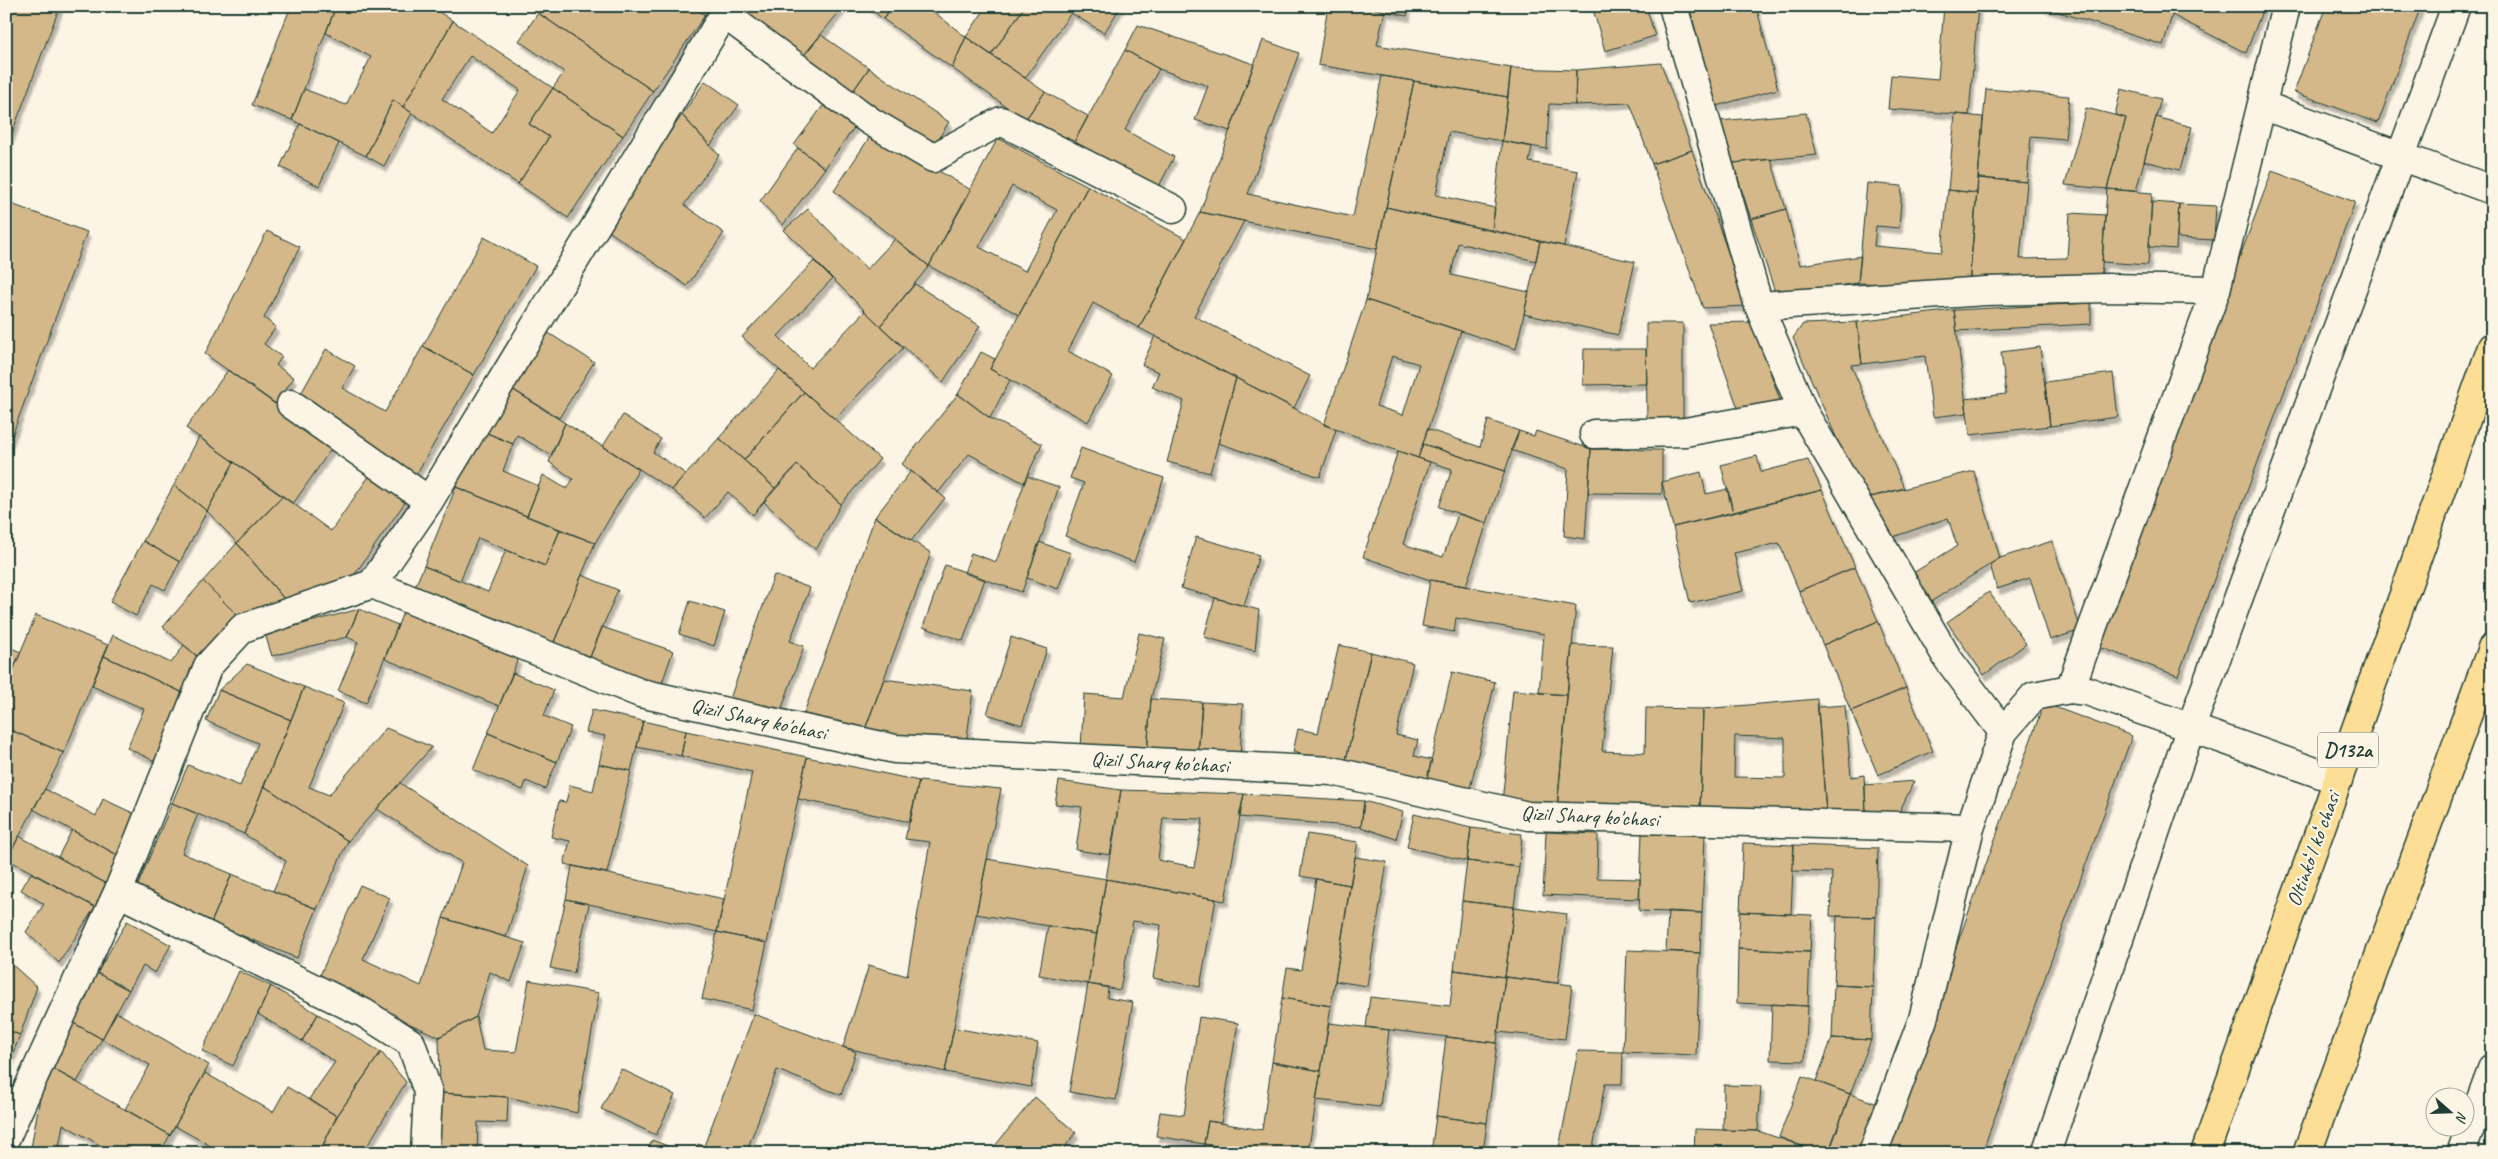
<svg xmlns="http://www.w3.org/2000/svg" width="2498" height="1159" font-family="Caveat,sans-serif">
	<defs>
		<filter id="shadow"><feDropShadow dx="3" dy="5.5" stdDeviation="1" flood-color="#0004"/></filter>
	</defs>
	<rect width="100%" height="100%" fill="#fcf5e5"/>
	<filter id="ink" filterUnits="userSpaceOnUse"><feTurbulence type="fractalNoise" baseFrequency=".02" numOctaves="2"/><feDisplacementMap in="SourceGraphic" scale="10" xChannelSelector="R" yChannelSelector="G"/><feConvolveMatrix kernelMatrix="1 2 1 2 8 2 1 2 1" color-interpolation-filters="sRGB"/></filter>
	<g filter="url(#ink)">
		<!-- building -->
		<path fill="#d4b889" stroke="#1f3d34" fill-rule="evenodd" filter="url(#shadow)" d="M6,6h54l-54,143z
			M291,6h45l-44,114 -40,-15z
			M336,6h94l23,15 -50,86 -10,-7 -27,56 -74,-36 12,-31 42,16 25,-48 -45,-24z
			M542,6h82l8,5 3,-5h57l13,9 -52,76 -115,-78z
			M692,6h19l-6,9z
			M748,6h96l-44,54 -58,-47z
			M867,6h26l-10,13z
			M893,6h33l40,31 -14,31 -69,-49z
			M987,6h38l-34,49 -25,-18z
			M1025,6h96l-17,27 -33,-20 -46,65 -34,-23z
			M1328,6h34l23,5 -8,34 134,23 -3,29 -190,-32z
			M1362,6h46l-1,10z
			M1592,6h54l9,30 -50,15z
			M1689,6h67l22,83 -62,17z
			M1944,6h34l-9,109 -81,-6 3,-34 47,4z
			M2040,6h135l-12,39z
			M2175,6h89l-18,47 -74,-38z
			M2326,6h95l-43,117 -84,-31z
			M538,13l115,78 -30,45 -70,-48 11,-16 -45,-31z
			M453,21l100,67 -24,36 20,13 -31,47 -115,-77zM470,56l50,34 -28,43 -50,-34z
			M1138,25l116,39 -24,67 -35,-11 13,-34 -49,-17 -34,-19z
			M821,35l48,33 -18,26 -51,-34z
			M966,37l79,55 -20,28 -73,-52z
			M1263,40l36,13 -51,141 105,23 29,-141 32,5 -37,168 -177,-37z
			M1125,50l34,19 -34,61 49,27 -18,35 -84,-46z
			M1661,63l31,87 -40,14 -22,-61 -55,2 1,-35z
			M869,68l80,54 -17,27 -81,-55z
			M1511,68l65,2 -1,35 -26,-1 -2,45 -45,-8z
			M705,81l34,24 -29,41 -28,-31z
			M1414,81l94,16 -6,44 -53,-9 -13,63 59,13 -3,23 -106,-24z
			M553,88l70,48 -55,82 -50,-34 31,-47 -20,-13z
			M1986,89l83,7 -4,43 -34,-3 -4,46 -49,-4z
			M2121,89l40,10 -25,92 -29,-2 19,-71 -11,-3z
			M1045,92l43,24 -16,30 -47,-26z
			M393,100l19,13 -28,53 -18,-10z
			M825,103l31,22 -31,43 -31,-23z
			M2086,108l40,10 -19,71 -42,-4z
			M1806,113l11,42 -84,8 -13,-42z
			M1955,114l28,3 -6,76 -29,-3z
			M682,115l37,40 -35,50 40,28 -37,53 -84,-59z
			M2156,117l36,10 -12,43 -36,-9z
			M300,124l39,19 -20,43 -39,-19z
			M873,132l98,58 -42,76 -95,-75z
			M998,138l90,48 -69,129 -90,-49zM1012,186l45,24 -32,61 -46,-24z
			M1502,141l30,6 -3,15 49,9 -14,75 -72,-15z
			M798,148l27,20 -42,57 -23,-24z
			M1692,150l55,156 -44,2 -51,-144z
			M1771,159l15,50 -35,10 -18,-56z
			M2272,171l83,31 -177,474 -84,-31z
			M1978,178l49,4 -7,77 47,-1 3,-45 35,2 -4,67 -132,4z
			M1867,183l35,3 -3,42 -23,-2 -2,20 68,6 6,-62 29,3 -8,93 -111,-3z
			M1088,186l98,53 -47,89 -46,-25 -25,48 45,25 -25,46 -98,-53z
			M2107,189l45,4 -4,72 -46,-3z
			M6,202l81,30 -81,220z
			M2152,202l27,2 -3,45 -27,-2z
			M2179,204l37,2 -2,34 -37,-2z
			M1386,207l154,34 -4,20 -78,-18 -7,32 78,17 -13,57 -150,-49z
			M808,209l59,60 28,-30 34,27 -49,60 -96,-96z
			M1786,209l14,56 61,-9 -3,27 -82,12 -25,-76z
			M1200,212l44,9 -50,95 116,60 -16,32 -155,-80z
			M267,231l33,16 -36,71 12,9 -12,17 18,13 -6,8 18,13 -19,26 -70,-50z
			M484,237l52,29 -62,109 -51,-29z
			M1540,241l95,21 -17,73 -94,-21z
			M814,261l18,18 -54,57 32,32 55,-57 38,37 -68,71 -93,-82z
			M915,284l65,42 -37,56 -63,-56z
			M1366,300l95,31 -43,127 -94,-33zM1392,356l27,8 -16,51 -27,-9z
			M2091,303v21l-134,7 -3,-21z
			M1954,310l13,103 -34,4 -8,-61 -63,8 -5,-42z
			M1753,322l27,78 -40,14 -32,-91z
			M1857,322l5,42 -11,1 53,123 -41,11 -70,-161 10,-14z
			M1646,323h37v103h-36z
			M539,327l55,35 -35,56 -55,-34z
			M1155,336l81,42 -26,95 -43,-11 17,-61 -32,-14 7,-15 -17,-7z
			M423,346l51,29 -61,105 -114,-83 27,-48 29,17 -13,22 43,24z
			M2040,347l10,79 -80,9 -5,-36 41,-5 -5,-42z
			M1584,349h62l1,35 -64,1z
			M981,352l14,7 -5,10 20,11 -20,38 -32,-24z
			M228,370l106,75 -41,59 -107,-76z
			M779,370l25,22 -60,68 -25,-22z
			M2113,373l5,44 -68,9 -5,-44z
			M1236,378l100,52 -16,47 -102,-34z
			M504,384l61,39 -14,32 -34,-20 -4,9 -33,-14z
			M804,392l76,67 -39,45 -44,-39 -22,23 -31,-28z
			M958,394l32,24 52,26 -18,39 -55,-29 -31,39 -36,-29z
			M623,415l38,24 -8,13 33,22 -14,16 -69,-44z
			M1488,420l31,11 -14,40 -82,-27 4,-15 53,18z
			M565,423l74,46 -44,74 -68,-27 16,-41 24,14 6,-10 -24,-17z
			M480,430l33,14 -10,27 36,15 -12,30 -71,-29z
			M1519,431l15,5 2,-5 55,18 -6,90 -21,-3 4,-67 -57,-19z
			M199,437l35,25 -27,49 -33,-26z
			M719,438l56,50 -22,27 -25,-23 -23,26 -33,-28z
			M1423,444l82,27 -18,52 -48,-16 13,-38 -34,-11z
			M1081,448l83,30 -30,84 -69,-26 19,-53 -14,-5z
			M1591,449l71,1v44l-74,-1z
			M1398,451l32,11 -27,82 40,13 15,-43 29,9 -21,63 -36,-6 -67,-23z
			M1757,456l4,16 47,-12 14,30 -89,23 -12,-48z
			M234,462l49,34 -46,47 -30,-32z
			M797,465l44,39 -25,46 -52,-48z
			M911,471l34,27 -34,43 -36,-24z
			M1974,471l26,87 -68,43 -19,-28 44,-27 -9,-28 -58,20 -27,-39z
			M372,472l36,26 -53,76 -70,26 -48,-57 46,-47 48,35z
			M1701,472l5,22 22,-5 5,24 -60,14 -11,-45z
			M1027,476l32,11 -37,105 -58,-19 7,-20 25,9z
			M174,485l33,26 -27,51 -37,-21z
			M456,487l104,43 -15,36 -67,-28 -18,43 -36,-15z
			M1822,490l33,77 -56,24 -20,-48 -45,10 9,38 -53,12 -17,-76z
			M875,517l56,36 -67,179 -64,-8z
			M560,530l35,13 -43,104 -138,-58 10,-23 64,26 18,-42 39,16z
			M1196,537l63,18 -15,51 -63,-18z
			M143,541l37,21 -15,28 -12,-6 -17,32 -26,-14z
			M2052,541l29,89 -31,10 -20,-62 -33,11 -7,-25 10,-6z
			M1039,542l32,11 -13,36 -31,-11z
			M237,543l48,57 -43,20 -39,-39z
			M945,565l40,14 -22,62 -40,-14z
			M1855,567l23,54 -55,24 -24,-54z
			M582,575l36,15 -30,72 -36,-15z
			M774,575l36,13 -20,53 14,5 -26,73 -51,-12z
			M1430,580l146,26 -9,89 -28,-2 5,-59 -88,-16 -2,14 -32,-6z
			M203,581l39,39 -36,44 -43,-37z
			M1989,592l37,52 -42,31 -37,-53z
			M1215,598l44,12 -4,41 -51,-14z
			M690,601l35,11 -11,34 -35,-12z
			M359,609l-12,28 -75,19 -7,-22z
			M359,609l39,16 -32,78 -28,-12 20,-49 -11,-5z
			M403,612l115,47 -19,47 -114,-47z
			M36,615l72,30 -44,108 -58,-25v-41z
			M1878,621l28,67 -55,23 -28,-66z
			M602,627l71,24 -12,35 -73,-24z
			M1139,633l26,6 -14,60 -4,54 -66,-4 3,-55 40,3z
			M113,635l58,28 13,-18 22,19 -16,32 -86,-40z
			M1011,637l36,12 -25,76 -35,-11z
			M1339,645l32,7 -26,112 -52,-12 5,-23 20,4z
			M1572,645l41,1 -11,105 43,2 1,-45 57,1 -3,102 -143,-2z
			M6,646l15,6 -15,35z
			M1371,652l42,11 -17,72 22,5 -4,16 18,4 -6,23 -81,-19z
			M104,656l86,40 -31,67 -32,-15 17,-39 -52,-23z
			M247,664l57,23 -13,33 -72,-30z
			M1452,672l43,10 -26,111 -43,-10z
			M513,673l41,17 -10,26 27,11 -14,35 -69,-29z
			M884,679l89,12 -7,54 -102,-13z
			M304,687l40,16 -35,84 20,8 57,-67 46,19 -84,94 -84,-55z
			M1906,688l27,63 -55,24 -27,-64z
			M219,690l72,30 -47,114 -72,-31 16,-38 52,21 18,-43 -52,-22z
			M1513,690l54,5 -10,114 -55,-5z
			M1151,699l51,3 -4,54 -51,-3z
			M1817,699l9,113 -126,-1 3,-102zM1735,736l50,2v40l-51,-1z
			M1202,702l41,2 -3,55 -42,-3z
			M2044,703l88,33 -150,417h-100z
			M1845,705l6,72 13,-2 2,39 -40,-2 -8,-105z
			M592,710l51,11 -12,50 -32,-7 6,-28 -19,-4z
			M643,721l43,10 -5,25 -44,-9z
			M6,728l58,25 -58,108z
			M686,731l121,26 -40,186 -50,-11 35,-160 -71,-16z
			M488,733l69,29 -12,27 -19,-8 -3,9 -50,-20z
			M807,757l112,24 -9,41 -112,-23z
			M599,764l32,7 -24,102 -43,-9 6,-23 -19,-4 8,-36 7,1 4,-17 23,6z
			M919,781l82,8 -56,283 -102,-25 26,-82 38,11 23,-134 -25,-3z
			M1059,781l62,9 -10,65 -35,-5 6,-43 -27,-3z
			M1914,781l-16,34 -32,-1 -1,-29z
			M400,783l128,83 -22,71 -63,-19 19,-55 -85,-54z
			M264,786l84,55 -31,68 -44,-18 13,-30 -42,-27z
			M45,789l51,27 7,-17 34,16 -16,42 -88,-48z
			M1121,790l123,4 -19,107 -119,-22zM1163,818l40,1 -9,48 -36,-7z
			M1244,794l120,7 -3,26 -122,-10z
			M1364,801l39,11 -7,27 -35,-12z
			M172,803l26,11 -16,39 50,21 -21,49 -76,-31z
			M1414,814l57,14 -4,33 -60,-14z
			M1471,828l51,6 -3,33 -52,-6z
			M72,830l49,27 -14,27 -49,-27z
			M1546,832l52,2 -1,44 43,1 -1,20 -96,-4z
			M1642,833l63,2 -3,78 -63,-2z
			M1307,834l51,8 -8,43 -50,-9z
			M19,836l88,48 -12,23 -88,-48z
			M1743,843l51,2 -3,69 -51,-2z
			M1794,845l84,3 -2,69 -46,-1 2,-44 -40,-1z
			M1355,857l32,5 -20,124 -32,-5z
			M987,859l119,20 -9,55 -121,-20z
			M1467,861l52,6 -5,40 -52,-6z
			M572,866l152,33 -7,33 -151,-33z
			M31,873l64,34 -36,56 -33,-31 18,-28 -23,-14z
			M232,874l85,35 -20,49 -86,-35z
			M1106,879l110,20 -16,88 -47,-9 8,-53 -28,-4 -13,69 -32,-6z
			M1316,879l34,6 -19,121 -49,-8 5,-30 14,2z
			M360,885l30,13 -27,61 58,27 22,-68 82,25 -14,39 -21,-10 -14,45 -37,20 -122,-55z
			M566,899l23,5 -15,69 -24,-5z
			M1462,901l52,6 -9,70 -51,-7z
			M1514,907l53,7 -9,69 -53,-6z
			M1668,911l34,2 -2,40 -34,-2z
			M1740,912l72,3 -2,37 -72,-3z
			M1837,916l39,1 -3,70 -39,-2z
			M127,921l44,24 -16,28 -12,-7 -14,24 -32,-17z
			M1048,926l49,8 -9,50 -49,-9z
			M717,932l50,11 -15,67 -50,-11z
			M1738,949l72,3 -2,54 -71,-3z
			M1627,950l73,3 -4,102 -73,-3z
			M8,961l29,26 -17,48 -14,-5v-67z
			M1454,970l51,7 -8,66 -131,-16 4,-30 80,9z
			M239,971l32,15 -38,80 -31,-15z
			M97,973l32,17 -27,49 -32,-18z
			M1505,977l67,8 -7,54 -67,-7z
			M529,980l70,13 -22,120 -69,-16 -68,-4 -1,-56 37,-20 7,33 33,2z
			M1088,984l20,3 -1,11 26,4 -17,98 -47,-8z
			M1834,985l39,2 -2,53 -39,-2z
			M271,986l47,28 -16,27 -44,-27z
			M1282,998l49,8 -10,65 -49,-9z
			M1772,1004l36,2 -3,55 -35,-1z
			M116,1012l93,53 -39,70 -45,-26 25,-44 -48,-26z
			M318,1014l63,38 -44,64 -28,-17 26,-37 -33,-21z
			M754,1014l102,38 -15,43 -64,-25 -31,83h-25l-17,-7z
			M1199,1017l39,6 -17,100 -13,-2 -4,23 -48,-8 4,-24 24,3z
			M70,1021l32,18 -25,43 -31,-17z
			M1329,1023l60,7 -9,77 -64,-7z
			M954,1028l84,15 -7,44 -86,-15z
			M6,1030l14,5 -14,36z
			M1446,1037l51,6 -10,80 -51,-7z
			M1832,1038l39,2 -21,54 -34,-13z
			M1578,1051l45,1 -1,32h-17l-13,69h-34z
			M381,1052l25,30 -43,71 -43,-1 17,-36z
			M1272,1062l49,9 -13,82h-49l-55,-9 4,-23 54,9z
			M46,1065l124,70 -10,18h-46l-51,-29 -5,29h-28z
			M621,1069l54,26 -19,40 -55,-26z
			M205,1073l68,39 14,-25 50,29 -18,37h-96l-48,-27z
			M1802,1076l48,18 -21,59h-9l-41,-16z
			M1724,1085l37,1 -3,45 -35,-1z
			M440,1093l68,4 -1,26 -29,-1 -1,31h-38z
			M1850,1094l33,12 -18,47h-23l-12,-5z
			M1035,1097l41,36 -16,20h-71z
			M1436,1116l51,7 -4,30h-52z
			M1695,1129l63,2 38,13 -3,9h-99z
			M652,1140l34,13h-39z
			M698,1144l6,2 17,7h-27z
			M1204,1144l55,9h-56z"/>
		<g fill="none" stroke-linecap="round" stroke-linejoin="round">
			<defs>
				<path id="minor" d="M1673,6l86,300 44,105 145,248 55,73
					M724,14l146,107 63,37 68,-37 172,88
					M2262,105l230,85
					M1759,306l227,-15 122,-3 108,2
					M291,404l138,97
					M1594,434l91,-2 118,-21
					M372,584l268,109 255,56 437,22 196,45 442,12
					M2070,689l146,-399 70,-284
					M118,892l246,121 47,30 17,49 -3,61
					M6,1137l112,-245 90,-226 35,-38 129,-44 57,-83 300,-495
					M1873,1153l50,-134 47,-191 33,-96 31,-36 36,-7 17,2 251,89
					M2046,1153l145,-426 265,-721
					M2461,1153l31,-84"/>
				<path id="major" d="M2205,1153l287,-806
					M2307,1153l185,-505"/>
			</defs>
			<!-- minor casing -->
			<use href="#minor" stroke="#1f3d34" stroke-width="31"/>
			<!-- major casing -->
			<use href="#major" stroke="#1f3d34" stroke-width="31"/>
			<!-- minor -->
			<use href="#minor" stroke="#fcf5e5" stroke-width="28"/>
			<!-- major -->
			<use href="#major" stroke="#fcde96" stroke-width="28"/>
		</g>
	</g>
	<g text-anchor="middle" stroke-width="4.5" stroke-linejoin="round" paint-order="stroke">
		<!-- shield labels -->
		<rect fill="#fcf5e5" stroke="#617469" stroke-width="1" x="2318" y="732.5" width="60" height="35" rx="4"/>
		<g font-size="20" font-weight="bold" fill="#1f3d34">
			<text x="2348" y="757">D132a</text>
		</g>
		<!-- street labels -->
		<g font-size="21" fill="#1f3d34" stroke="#fcf5e5">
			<text transform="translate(759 719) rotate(12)" y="7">Qizil Sharq ko'chasi</text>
			<text transform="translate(1160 762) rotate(3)" y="7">Qizil Sharq ko'chasi</text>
			<text transform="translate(1590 816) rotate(3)" y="7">Qizil Sharq ko'chasi</text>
			<text transform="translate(2313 849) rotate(-70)" y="7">Oltinkoʻl koʻchasi</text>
		</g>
	</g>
	<!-- margin -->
	<rect width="2498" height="1159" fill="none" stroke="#fcf5e5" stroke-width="25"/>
	<rect x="12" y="12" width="2473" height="1134" fill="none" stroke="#1f3d34" stroke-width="2" filter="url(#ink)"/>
	<!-- north arrow -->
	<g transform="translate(2450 1112) rotate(110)"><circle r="24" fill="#fcf5e5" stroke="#a4ab9e"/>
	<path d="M0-4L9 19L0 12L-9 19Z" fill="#1f3d34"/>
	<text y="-8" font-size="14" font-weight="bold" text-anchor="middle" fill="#1f3d34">N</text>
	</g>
</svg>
